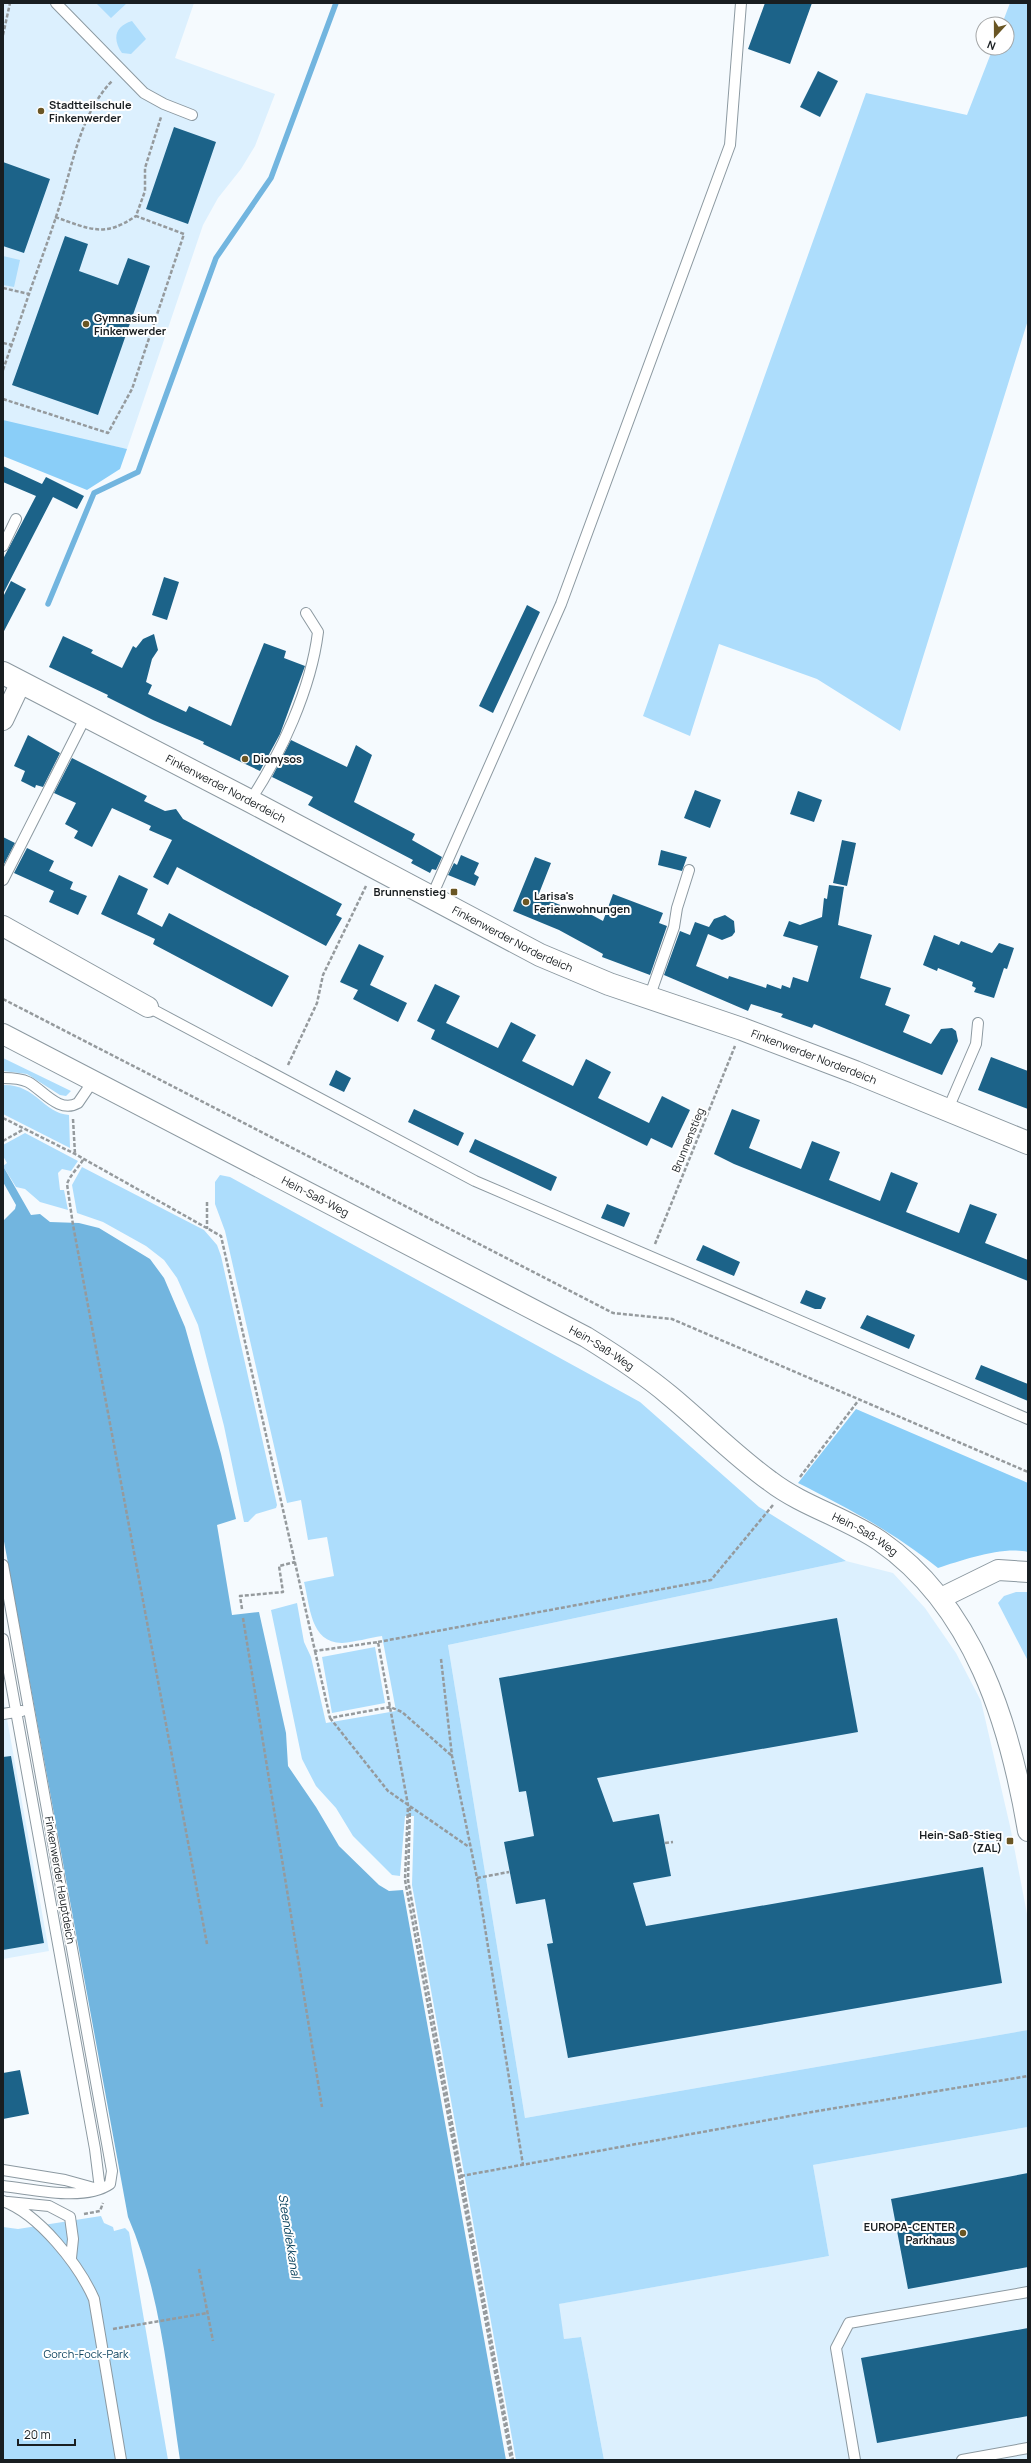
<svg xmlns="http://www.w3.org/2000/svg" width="1031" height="2463" font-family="Manrope,sans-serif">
	<rect width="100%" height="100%" fill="#f5fafe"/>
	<!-- built -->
	<path fill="#dcf0fe" d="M3,3h191l-19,55 100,36 -20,52 -14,23 -23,29 -15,27 -76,224 -118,-26 -6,1z
		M846,1561l47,12 32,35 31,45 25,48 29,125 18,93v111l-503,88 -77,-473z
		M3,1697l46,254 -46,8z
		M1028,2127v333h-424l-23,-123 -17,2 -6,-35 271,-48 -16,-91z"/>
	<!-- green -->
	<path fill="#adddfc" d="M96,3h31l-16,15z
		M1010,3h18v317l-128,411 -83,-52 -98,-35 -29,92 -47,-20 223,-623 101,22 26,-67h14v-24h-5z
		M132,21l14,18 -15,15 -9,-1c-10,-14 -7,-27 10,-32z
		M3,256l17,4 -6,27 -11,-2z
		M3,1058l68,33 -5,5 -6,-1 -33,-21 -24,-3z
		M3,1085c33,-1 40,28 66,30l1,33 -67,-34z
		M25,1133l53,28 -7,10 -9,-2 -4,4 2,17h4l4,20 -28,-8 -15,-13 -9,-2 -13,-21 4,-3 -4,-7v-11z
		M82,1167l122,63 13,15 4,11 56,249 -1,3 -20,6 -8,8h-4l-20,-96 -26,-101 -21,-47 -13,-18 -18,-14 -43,-24 -26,-9 -5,-28z
		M220,1175l10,2 410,225 119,105 87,54 -398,84 77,473 503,-88v97l-215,38 16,91 -270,48 5,35 17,-2 23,123h-88l-104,-575 2,-69h-9l-5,60 -8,-1 -39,-39 -17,-28 -20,-22 -14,-27 -31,-149 26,-7 7,39 7,15 15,66 70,-12 -14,-75c-13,2 -27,6 -40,7 -32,0 -32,-38 -38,-61l30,-6 -7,-39 -19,3 -7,-40 -14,3 -62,-272 -10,-27v-22z
		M1016,1592h12v69l-30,-58 6,-7z
		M375,1647l10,56 -53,10 -10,-56z
		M101,2216l3,7 9,4 1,4 11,-3 4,4 39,228h-165v-233l15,2z"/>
	<!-- forest -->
	<path fill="#8acef8" d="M3,420l124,29 -7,20 -33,21 -84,-34z
		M856,1409l172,74v69c-25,-6 -65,8 -90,16 -45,-36 -88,-59 -140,-85z"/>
	<!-- water -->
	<path fill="#72b5df" d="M3,1166l28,49 9,-1 10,8 29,1 20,5 51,31 14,19 21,49 36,127 15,65 -19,6 15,90 27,-3 27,121 2,33 28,41 23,39 40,39 10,6 14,-1 103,570h-326c-12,-81 -19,-167 -52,-243l-125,-681v-315l12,-12 1,-4 -13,-23z"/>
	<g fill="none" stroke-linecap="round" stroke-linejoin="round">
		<!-- stream -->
		<path stroke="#72b5df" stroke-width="5.5" d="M48,604l46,-111 44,-21 78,-214 55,-80 65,-175"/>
	</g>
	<!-- building -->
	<path fill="#1c6389" d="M765,3h47l-22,61 -42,-15z
		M818,71l20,10 -18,36 -20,-10z
		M174,127l42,15 -28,82 -42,-15z
		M3,162l47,17 -26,74 -21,-7z
		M65,236l23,8 -9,27 39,14 10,-27 22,8 -52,149 -86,-30z
		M3,466l39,18 4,-7 38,19 -7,13 -24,-12 -50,97v-35l33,-63 -33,-14z
		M164,577l15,5 -12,38 -15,-5z
		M11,581l15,8 -23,44v-36z
		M527,605l13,7 -47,101 -14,-7z
		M154,634l4,16 -6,9 -6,23 6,3 -4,9 38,18 3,-6 42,20 33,-83 22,8 -2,7 21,8 -25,68 -20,37 -57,-27 1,-2 -51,-22 -46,-23 1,-2 -59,-28 14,-31 30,14 -2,3 31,15 11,-22 3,2 7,-9z
		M28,735l32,18 -17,34 -7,-2 -1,3 -14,-7 4,-10 -11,-5z
		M291,740l56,27 9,-22 16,10 -18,47 61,32 -3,6 30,17 -6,13 -4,-1 -2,4 -19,-10 2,-3 -105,-55 5,-8 -41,-20z
		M72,758l75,38 -3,5 21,10 11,-2 7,10 159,85 -6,11 6,3 -16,28 -149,-79 -9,18 -15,-8 19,-37 -23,-10 2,-4 -39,-18 -20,39 -18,-9 4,-7 -13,-7 11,-21 -22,-10z
		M695,790l26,10 -11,28 -26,-10z
		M798,791l24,9 -8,22 -24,-8z
		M3,837l12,6 -12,23z
		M842,840l14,3 -9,43 -14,-3z
		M27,848l27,13 -5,10 24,11 -3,7 17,7 -9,19 -29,-13 5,-11 -40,-18z
		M661,850l26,7 -5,14 -24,-6z
		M461,855l18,8 -5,11 5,3 -4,9 -27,-11 6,-12 3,2z
		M535,857l16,6 -13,33 37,15 2,-4 26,14 10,-27 50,19 -4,10 8,3 -17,49 -48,-18 1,-3 -44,-24 -46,-19z
		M119,875l29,14 -11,25 25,13 7,-14 120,63 -17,31 -119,-63 2,-5 -54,-25z
		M829,885l15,2 -6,38 34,10 -12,43 31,10 -6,17 25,10 -7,17 28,12 10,-15 11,-1 4,3 2,10 -16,34 -128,-51 -2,4 -31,-11 2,-3 -32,-10 -3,7 -84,-36 16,-44 10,4 5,-13 14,5 5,-8 11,-4 9,6 1,11 -3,4 -10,4 -14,-6 -12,32 32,13 1,-3 37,12 1,-4 14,5 1,-4 8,3 3,-11 15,5 10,-36 -35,-10 6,-15 11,4 22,-8 2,-19 3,1z
		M934,935l25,10 2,-4 31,12 7,-10 15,5 -7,21 -3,-1 -10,30 -20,-6 2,-4 -4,-2 1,-4 -35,-14 -1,3 -14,-6z
		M359,944l25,12 -14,29 37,18 -9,19 -45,-23 5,-9 -18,-8z
		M435,984l25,12 -14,27 52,25 13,-26 25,13 -14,26 51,25 13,-27 25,13 -13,26 51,25 13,-27 28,14 -18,38 -21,-10 -4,8 -216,-107 4,-9 -18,-9z
		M991,1057l37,14v38l-50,-19z
		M336,1070l15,8 -7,14 -15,-7z
		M414,1109l50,24 -6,13 -50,-24z
		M732,1109l28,11 -11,28 52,21 11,-28 28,11 -11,28 51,21 11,-29 27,11 -12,29 53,21 11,-29 27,10 -12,29 43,17v21l-294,-117 -20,-10z
		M475,1139l82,38 -6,14 -82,-39z
		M607,1204l23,9 -6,14 -23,-9z
		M703,1245l37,17 -6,14 -38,-16z
		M806,1290l20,8 -5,11h-6l-15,-6z
		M867,1315l48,20 -6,14 -49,-21z
		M981,1365l47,19v17l-53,-22z
		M837,1618l21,114 -261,46 16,44 46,-8 12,62 -38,7 13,43 337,-59 19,116 -434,75 -21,-114 6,-1 -8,-44 -29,5 -12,-62 30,-6 -8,-45 -7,1 -20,-114z
		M11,1756l33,187 -41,7v-193z
		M20,2070l9,44 -26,5v-46z
		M1028,2173v94l-120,22 -17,-90z
		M1028,2328v88l-151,27 -16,-85z"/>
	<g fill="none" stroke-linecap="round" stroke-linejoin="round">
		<defs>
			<path id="lane" d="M56,3l88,90 20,11 28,11
				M3,546l13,-27
				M250,801c31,-47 61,-112 68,-169l-12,-19
				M3,880l83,-164
				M431,898l130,-294 169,-459 11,-142
				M649,998l25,-71 3,-19 12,-38
				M148,1007l327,174 553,238
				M3,1078c8,0 17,0 25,4 15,8 31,32 50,21l15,-22
				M948,1109l28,-65 2,-21
				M3,1565l109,606 -2,13c-26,18 -77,5 -107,2
				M3,1639l92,510 5,40
				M3,1714l19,-3
				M3,2170l62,10 29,8
				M3,2201c36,13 76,64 91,98l27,161
				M8,2202l41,4 21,11 3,22 -2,19
				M855,2460l-19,-112 13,-25 179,-31
				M962,2460l66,-12"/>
			<g id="street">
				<path d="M3,720l18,-38"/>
				<path d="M3,926l145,81"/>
				<path id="s1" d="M3,1034l583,303c29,18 57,36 83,58 34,28 65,60 101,86 34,26 75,36 110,60 94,65 130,183 148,290"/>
				<path d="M941,1598l57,-28 30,2"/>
			</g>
			<g id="secondary">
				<path id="s2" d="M3,673l247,128 290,154 69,29 133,45 113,43 173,71"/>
			</g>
		</defs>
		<!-- lane casing -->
		<use href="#lane" stroke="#8c99a1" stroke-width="12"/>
		<!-- street casing -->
		<use href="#street" stroke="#8c99a1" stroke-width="22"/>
		<!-- secondary casing -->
		<use href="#secondary" stroke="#8c99a1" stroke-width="24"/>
		<!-- path -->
		<path stroke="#959a9d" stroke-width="2.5" stroke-dasharray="4 2" stroke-linecap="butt" d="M3,35l7,-32
			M55,217c35,12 49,21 81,-1
			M3,288l26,6c11,-32 23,-63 33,-96 12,-40 20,-86 50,-117
			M3,343l9,2
			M3,370l26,-76
			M3,399l105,34 24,-44 52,-155 -48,-18 9,-25v-23l16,-51
			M3,999l610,314 59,6 356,153
			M288,1065l29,-62 6,-28 43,-89
			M3,1118l72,36 146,82 94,415 63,-9 30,163 -3,75 106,580
			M73,1119l2,35
			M3,1141l21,-12
			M83,1160c-5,8 -13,15 -16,24l6,41 134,719
			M207,1202v27
			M655,1244l80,-198
			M800,1477l58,-76
			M242,1609l-2,-13 43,-4 -4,-26 16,-4
			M243,1618l79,489
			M378,1642l333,-62 62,-75
			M315,1651l15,67 60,-11 12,5 50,44
			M441,1659l11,97 25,122 46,287
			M330,1718l58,73 81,56
			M410,1807l-2,73 105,580
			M665,1843l8,-1
			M477,1878l32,-6
			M461,2176l351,-64 216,-36
			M84,2214l16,-3 3,-8
			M199,2269l14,72
			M113,2329l94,-16"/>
		<!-- lane -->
		<use href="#lane" stroke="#fff" stroke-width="10"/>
		<!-- street -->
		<use href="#street" stroke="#fff" stroke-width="20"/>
		<!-- secondary -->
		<use href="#secondary" stroke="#fff" stroke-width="22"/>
	</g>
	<!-- markers -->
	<g fill="#6a5624" stroke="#fff" stroke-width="1.5">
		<circle cx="41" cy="111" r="4"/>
		<circle cx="86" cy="324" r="4"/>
		<circle cx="245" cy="759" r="4"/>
		<rect x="450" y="888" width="8" height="8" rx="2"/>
		<circle cx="526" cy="902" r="4"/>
		<rect x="1006" y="1837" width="8" height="8" rx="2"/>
		<circle cx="963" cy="2233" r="4"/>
	</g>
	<g text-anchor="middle" stroke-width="4" stroke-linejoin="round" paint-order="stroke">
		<!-- poi labels -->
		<g font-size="11" font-weight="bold" fill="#191e21" stroke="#fff" text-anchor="start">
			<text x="49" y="109">Stadtteilschule<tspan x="49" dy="13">Finkenwerder</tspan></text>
			<text x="94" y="322">Gymnasium<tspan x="94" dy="13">Finkenwerder</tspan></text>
			<text x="253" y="763">Dionysos</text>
			<text x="446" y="896" text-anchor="end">Brunnenstieg</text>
			<text x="534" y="900">Larisa's<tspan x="534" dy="13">Ferienwohnungen</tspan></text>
			<text x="1002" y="1839" text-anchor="end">Hein-Saß-Stieg<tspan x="1002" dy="13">(ZAL)</tspan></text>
			<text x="955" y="2231" text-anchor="end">EUROPA-CENTER<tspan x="955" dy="13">Parkhaus</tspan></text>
		</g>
		<!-- street labels -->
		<g font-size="11" fill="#191e21" stroke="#fff">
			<text dy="4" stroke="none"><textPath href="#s2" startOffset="251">Finkenwerder Norderdeich</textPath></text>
			<text dy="4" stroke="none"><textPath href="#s2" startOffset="575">Finkenwerder Norderdeich</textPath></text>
			<text dy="4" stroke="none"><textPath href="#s2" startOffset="899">Finkenwerder Norderdeich</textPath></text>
			<text transform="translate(688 1140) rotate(-68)" y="4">Brunnenstieg</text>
			<text dy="4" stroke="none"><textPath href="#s1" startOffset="352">Hein-Saß-Weg</textPath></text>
			<text dy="4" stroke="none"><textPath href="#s1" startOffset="676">Hein-Saß-Weg</textPath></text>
			<text dy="4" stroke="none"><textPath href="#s1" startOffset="1000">Hein-Saß-Weg</textPath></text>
			<text transform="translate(60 1880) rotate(80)" y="4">Finkenwerder Hauptdeich</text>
		</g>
		<!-- park labels -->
		<g font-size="11" fill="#0a425e" stroke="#fff">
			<text x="86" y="2358">Gorch-Fock-Park</text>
		</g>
		<!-- water labels -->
		<g font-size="12" font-style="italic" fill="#013c58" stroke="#fff">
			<text transform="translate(289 2236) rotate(81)" y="4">Steendiekkanal</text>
		</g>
	</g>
	<!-- border -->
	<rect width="1031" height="2463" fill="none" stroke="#191e21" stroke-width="8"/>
	<!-- north arrow -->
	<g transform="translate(995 36) rotate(201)"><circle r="19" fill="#ffffff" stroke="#a3a5a6"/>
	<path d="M0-3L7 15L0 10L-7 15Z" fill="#6a5624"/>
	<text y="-6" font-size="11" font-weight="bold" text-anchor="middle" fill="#191e21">N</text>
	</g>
	<!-- scale -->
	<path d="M18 2439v6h57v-6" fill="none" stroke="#191e21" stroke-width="2"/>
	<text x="24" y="2439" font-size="12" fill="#191e21" stroke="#ffffff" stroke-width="3" paint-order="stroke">20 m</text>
</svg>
